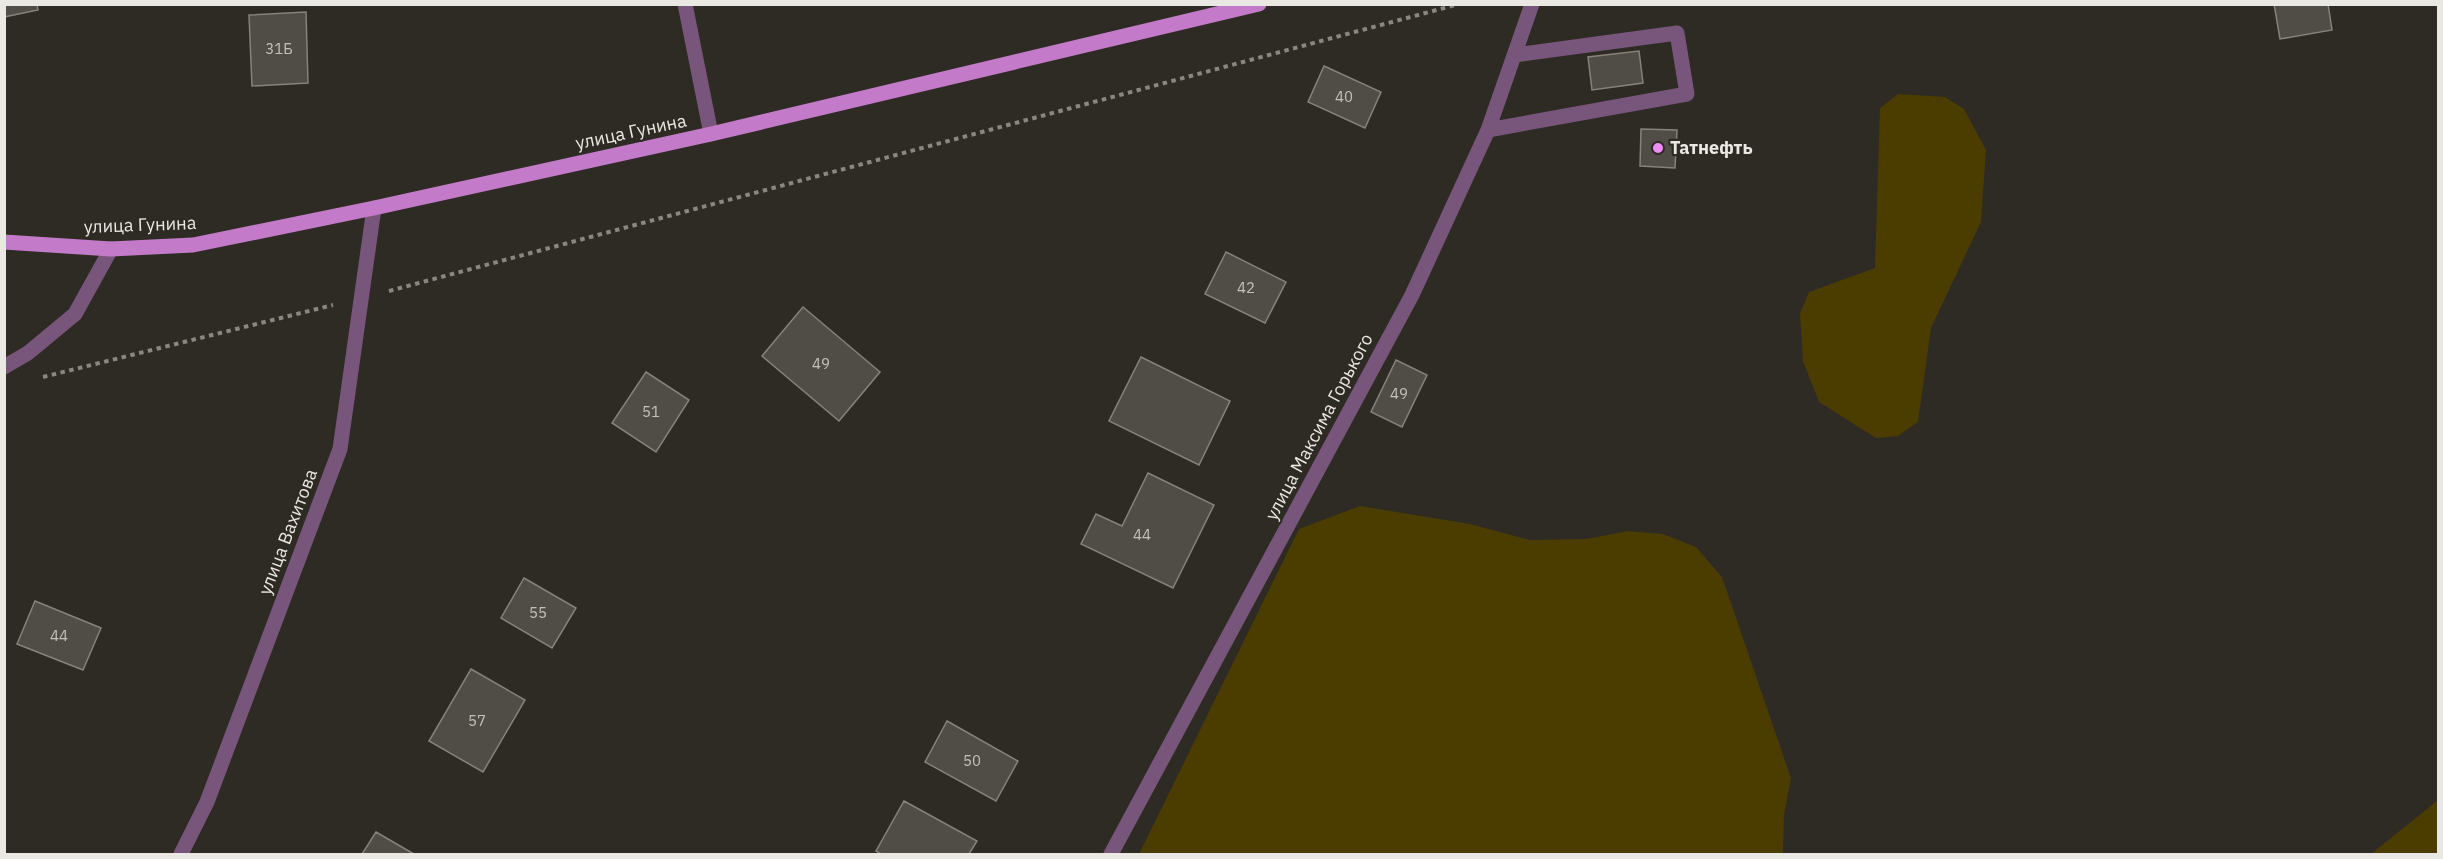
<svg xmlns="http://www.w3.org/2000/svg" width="2443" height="859" font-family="'IBM Plex Sans',sans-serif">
	<rect width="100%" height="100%" fill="#2e2b24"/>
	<!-- green -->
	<path fill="#4b3c00" d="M1898,94l47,3 19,12 22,41 -5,72 -50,106 -13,94 -20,14 -22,2 -57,-36 -16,-41 -3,-47 9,-22 66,-24 5,-160z
		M1360,506l110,18 60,16 57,-1 41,-8 35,3 33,13 26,30 69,201 -7,37 -1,39h-644l160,-325z
		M2438,800v54h-67z"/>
	<!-- building -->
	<path fill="#4f4d45" stroke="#85837a" stroke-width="1.5" d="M4,4h33l1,6 -34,7z
		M2274,4h54l4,26 -52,9z
		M306,12l2,71 -56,3 -3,-71z
		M1639,51l4,32 -51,7 -4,-33z
		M1324,66l57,26 -16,36 -57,-26z
		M1641,129l36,1 -2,38 -35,-2z
		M1226,252l60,30 -21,41 -60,-29z
		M803,307l77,65 -41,49 -77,-65z
		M1141,357l89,44 -31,64 -90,-44z
		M1396,360l31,15 -25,52 -31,-15z
		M646,372l43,28 -33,52 -44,-29z
		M1148,473l66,32 -41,83 -92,-44 15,-30 26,12z
		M524,578l52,30 -24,40 -51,-30z
		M35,601l66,27 -18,42 -66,-26z
		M471,669l54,31 -42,72 -54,-31z
		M947,721l71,40 -22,40 -71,-39z
		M904,801l73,40 -8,13h-88l-5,-3z
		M376,832l38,22h-52z"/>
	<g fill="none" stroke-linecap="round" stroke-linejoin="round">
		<!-- path -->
		<path stroke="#8a8781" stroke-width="4" stroke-dasharray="4.5 4.5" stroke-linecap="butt" d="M389,291l1070,-287
			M43,377l290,-72"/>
		<!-- minor -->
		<path stroke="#78557b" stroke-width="15" d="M685,4l26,130
			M1488,130l199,-36 -10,-61 -162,22
			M4,367l24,-14 47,-39 36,-65
			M181,854l26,-52 133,-353 34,-241
			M1111,854l301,-559 76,-165 44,-126"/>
		<!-- major -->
		<path stroke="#c37bc9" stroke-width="15" d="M4,242l107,7 82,-4 181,-37 337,-74 548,-130"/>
	</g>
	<!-- markers -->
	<circle fill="#ee8bf8" stroke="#2e2b24" stroke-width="2" cx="1658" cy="148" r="6"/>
	<g text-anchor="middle" stroke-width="4.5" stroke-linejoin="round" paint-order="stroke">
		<!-- number labels -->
		<g font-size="15" fill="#c3c1bc">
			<text x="279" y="54">31Б</text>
			<text x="1344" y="102">40</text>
			<text x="1246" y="293">42</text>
			<text x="821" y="369">49</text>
			<text x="1399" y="399">49</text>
			<text x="651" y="417">51</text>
			<text x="1142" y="540">44</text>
			<text x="538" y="618">55</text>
			<text x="59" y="641">44</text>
			<text x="477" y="726">57</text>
			<text x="972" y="766">50</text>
		</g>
		<!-- street labels -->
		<g font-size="18" fill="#eae8e3" stroke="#2e2b24">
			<text transform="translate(631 132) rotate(-12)" y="6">улица Гунина</text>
			<text transform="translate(140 225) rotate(-2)" y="6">улица Гунина</text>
			<text transform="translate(1319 427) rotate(-62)" y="6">улица Максима Горького</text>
			<text transform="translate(288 532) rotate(-69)" y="6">улица Вахитова</text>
		</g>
		<!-- poi labels -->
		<g font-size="18" font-weight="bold" fill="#eae8e3" stroke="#2e2b24" text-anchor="start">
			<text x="1670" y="154">Татнефть</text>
		</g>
	</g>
	<!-- border -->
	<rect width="2443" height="859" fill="none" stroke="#eae8e3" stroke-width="12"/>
</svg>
